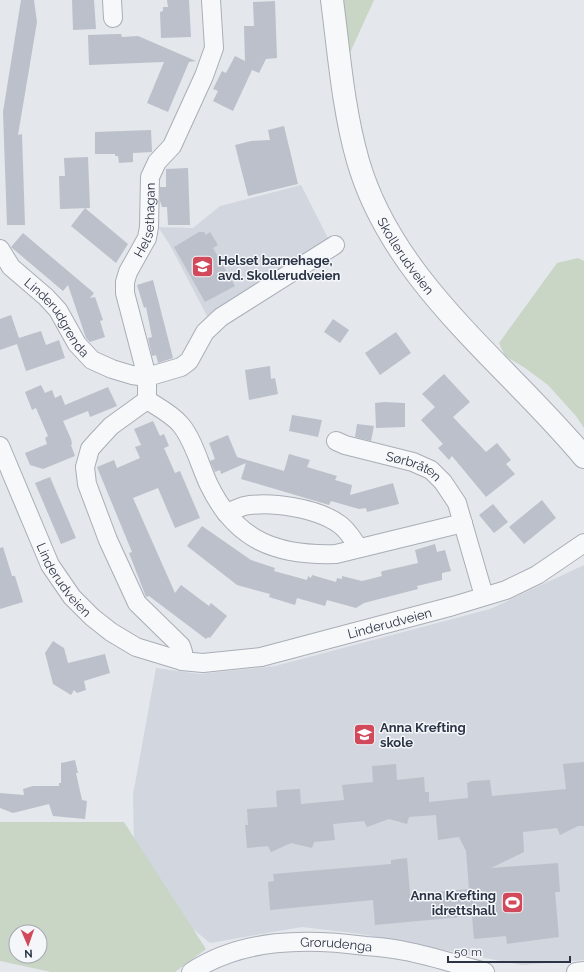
<svg xmlns="http://www.w3.org/2000/svg" width="584" height="972" font-family="Raleway,sans-serif">
	<rect width="100%" height="100%" fill="#e4e7ec"/>
	<!-- built -->
	<path fill="#d2d6de" d="M301,185l28,55 -122,76 -37,-71 -12,-18 35,1 27,-22z
		M584,565v395l-62,5 -161,-31 -59,-7 -92,16 -56,-46 -20,-51 -1,-51 23,-127 44,6 75,-8 215,-57z"/>
	<!-- green -->
	<path fill="#c9d6c5" fill-rule="evenodd" d="M341,0h33l-25,55z
		M578,258l6,3v167l-8,-12 -28,-31 -23,-17 -20,-12 -6,-13 58,-80z
		M0,822h124l82,127 -31,23h-124l-51,-11zM16,932h24v24h-24z"/>
	<!-- building -->
	<path fill="#bbc0ca" d="M21,0h13l3,22 -19,113 4,-1 3,91h-18l-4,-113z
		M72,0h22l2,29 -23,1z
		M167,0h22l2,37 -30,1 -1,-26 3,-1v-4h5z
		M275,1l2,57 -11,1 -7,14 -7,-3 -19,41 -20,-10 5,-10 -5,-2 9,-18 4,2 9,-17 10,5 -1,-35h10l-1,-24z
		M118,34h3l1,3 16,-1 58,25 -7,1 -21,50 -21,-9 17,-41 -75,3 -1,-30z
		M284,126l14,58 -50,12 -13,-51 16,-4 19,-1 -2,-10z
		M151,130l1,22 -19,1v9l-14,1 -1,-7h-3v-2h-20v-22z
		M88,157l2,51 -30,1 -1,-33h6l-1,-18z
		M188,168l2,57h-22l-1,-18h-5l-2,-6v-14h6v-18z
		M85,208l43,36 -12,19 -45,-37z
		M199,232h5l2,3 4,-3 8,13 -5,3 22,38 -30,16 -31,-55z
		M23,233l71,60 -4,5 5,-1 8,23 -3,1 5,16 -15,5 -4,-4 -18,-53 -5,6 -52,-44z
		M153,280l20,78 -15,5 -2,-8 -4,1 -4,-18 4,-1 -6,-30 -2,1 -7,-23z
		M11,315l8,23 22,-7 5,14 13,-5 6,18 -39,13 -9,-27 -17,6v-31z
		M333,319l16,11 -9,13 -16,-11z
		M396,332l15,21 -31,22 -15,-22z
		M270,366l1,13 4,-1 3,16 -29,6 -4,-30z
		M444,374l26,28 -17,15 33,35 11,-9 14,17 -5,4 9,10 -29,23 -34,-41 -3,4 -11,-12 5,-4 -22,-24 14,-13 -13,-13z
		M41,385l4,8 7,-3 3,8 6,-3 4,10 43,-18 9,19 -27,11 -2,-6 -25,10 8,18 1,5 -1,1 4,11 -32,13 -13,-4 -5,-12 22,-9 -2,-6 3,-2 -12,-28 -4,2 -7,-18z
		M384,402l21,1v24l-29,1 -1,-25z
		M292,415l30,5 -4,17 -29,-6z
		M153,421l7,15 4,-2 5,12 -5,2 11,25 5,-2 20,47 -25,10 -17,-40 -25,10 42,95 6,-8 28,21 2,-3 16,13 -17,22 -2,-1 -2,2 -57,-43 -3,1 -17,-44 3,-1 -35,-85 17,-7 3,8 23,-10 -5,-11 6,-2 -7,-16z
		M357,424l17,2 -3,15 -16,-4z
		M228,435l9,22 47,14 5,-17 21,6 -3,7 30,9 -2,4 17,5 -2,10 43,-12 6,21 -32,8 -1,-4 -7,1 -28,-8 -2,4 -88,-26 5,-16 -25,11 -1,-4 -5,2 -5,-11 5,-2 -6,-16z
		M50,477l26,61 -15,6 -26,-61z
		M542,500l14,18 -32,26 -15,-17z
		M493,504l15,18 -14,11 -15,-18z
		M202,526l49,34 24,8 -1,3 33,9 1,-4 3,2 1,-3 24,7 1,-4 5,1v-3l20,5 20,-5 -1,-4 2,-1 35,-8 -3,-13 20,-6 2,8 8,-2 6,21 -9,2v7l-25,6 1,3 -54,14 -8,5 -29,-8 -2,6 -28,-8 -2,7 -26,-8 1,-3 -33,-9 -50,-39z
		M3,547l9,29h3l8,26 -23,7v-61z
		M53,641l11,7 4,15 37,-9 5,19 -26,8 2,9 -9,3 -3,-3 -3,5 -18,-11 -8,-31z
		M75,760l3,13h-2l6,27 5,1 -2,18 -32,-3 -4,-12 -36,9 -13,-5v-15l24,2 -1,-6 10,-3h26v-3h2v-20z
		M584,762v64h-6l-18,9 -3,-7 -34,4 1,20 -33,16 67,-5 2,29h-5l4,45 -52,7 -1,-8 -32,3 -2,-23 -97,9 -2,-25 -103,10 -2,-28 6,-1 -1,-7 118,-10v-4l16,-2 3,36 59,-5 -3,-38 -7,-14 -21,3 -2,-25 -27,2 -2,7 -18,-5 -22,8 -3,-6 -31,3 2,16 -21,2 -2,6 -21,-5 -20,9 -3,-6 -21,2 -2,-23h3l-1,-16 30,-2 -1,-16 5,-1 19,-1 1,15 43,-4 -2,-15 31,-3 -1,-16 24,-2 1,16 27,-3 1,15h4v10l39,-4 -1,-15 5,-2 18,-1 2,16 74,-7 -3,-25z"/>
	<g fill="none" stroke-linecap="round" stroke-linejoin="round">
		<defs>
			<g id="minor">
				<path d="M112,0l1,18"/>
				<path id="s1" d="M0,249l11,18 35,30 12,13 19,34 15,16 20,9 20,6 15,2 34,-10 8,-6 16,-29 16,-15 114,-72"/>
				<path d="M147,400c11,7 25,14 34,25 13,16 19,41 28,60 27,56 68,71 127,69l127,-31"/>
				<path id="s2" d="M336,441l9,4 68,17 18,8 12,12 14,21 27,93"/>
				<path id="s3" d="M0,446l50,119 22,32 20,20 19,15 25,15 46,14 21,2 58,-6 192,-51 53,-16 31,-15 47,-32"/>
				<path d="M226,513c6,-2 12,-5 18,-7 27,-5 73,2 95,18 9,6 14,16 20,24"/>
				<path id="s4" d="M182,661l1,-9 -2,-6 -44,-43 -29,-63 -21,-56 -2,-17 5,-18 8,-9 13,-14 36,-26v-23l-22,-84v-11l3,-10 19,-34 2,-11 1,-50 7,-15 15,-16 32,-70 10,-28 -3,-48"/>
				<path id="s5" d="M191,972c52,-34 116,-34 175,-26 13,1 26,2 39,5 27,5 53,14 80,21"/>
				<path d="M576,972l8,-1"/>
			</g>
			<g id="tertiary">
				<path id="s6" d="M332,0c7,53 11,109 26,161 35,122 148,202 226,296"/>
			</g>
		</defs>
		<!-- minor casing -->
		<use href="#minor" stroke="#a9aeb7" stroke-width="20"/>
		<!-- tertiary casing -->
		<use href="#tertiary" stroke="#a9aeb7" stroke-width="24"/>
		<!-- minor -->
		<use href="#minor" stroke="#f7f8fa" stroke-width="18"/>
		<!-- tertiary -->
		<use href="#tertiary" stroke="#f7f8fa" stroke-width="22"/>
	</g>
	<!-- icons -->
	<defs>
		<symbol id="school-square" viewBox="-11 -11 22 22"><rect x="-9" y="-9" width="18" height="18" rx="4" fill="#d1495b" stroke="#f4f6f9"/><path d="M0-5L7-2L0 1L-7-2ZM-4 1L0 2.5L4 1V4Q0 6-4 4Z" fill="#fff"/></symbol>
		<symbol id="stadium-square" viewBox="-11 -11 22 22"><rect x="-9" y="-9" width="18" height="18" rx="4" fill="#d1495b" stroke="#f4f6f9"/><path d="M0-5a6.5 5 0 1 0 0 10a6.5 5 0 1 0 0-10ZM-3.5-1.8h7v3.6h-7Z" fill="#fff"/></symbol>
	</defs>
	<g fill-rule="evenodd">
		<use href="#school-square" x="190" y="254" width="25" height="25"/>
		<use href="#school-square" x="352" y="722" width="25" height="25"/>
		<use href="#stadium-square" x="500" y="890" width="25" height="25"/>
	</g>
	<g text-anchor="middle" stroke-width="3" stroke-linejoin="round" paint-order="stroke">
		<!-- street labels -->
		<g font-size="13" fill="#2b3445" stroke="#f4f6f9">
			<text dy="5" stroke="none"><textPath href="#s4" startOffset="505">Helsethagan</textPath></text>
			<text dy="5" stroke="none"><textPath href="#s6" startOffset="270">Skollerudveien</textPath></text>
			<text dy="5" stroke="none"><textPath href="#s1" startOffset="90">Linderudgrenda</textPath></text>
			<text dy="5" stroke="none"><textPath href="#s2" startOffset="82">Sørbråten</textPath></text>
			<text dy="5" stroke="none"><textPath href="#s3" startOffset="149">Linderudveien</textPath></text>
			<text dy="5" stroke="none"><textPath href="#s3" startOffset="510">Linderudveien</textPath></text>
			<text dy="5" stroke="none"><textPath href="#s5" startOffset="151">Grorudenga</textPath></text>
		</g>
		<!-- poi labels -->
		<g font-size="13" font-weight="bold" fill="#2b3445" stroke="#f4f6f9" text-anchor="start">
			<text x="218" y="265">Helset barnehage,<tspan x="218" dy="15">avd. Skollerudveien</tspan></text>
			<text x="380" y="732">Anna Krefting<tspan x="380" dy="15">skole</tspan></text>
			<text x="496" y="900" text-anchor="end">Anna Krefting<tspan x="496" dy="15">idrettshall</tspan></text>
		</g>
	</g>
	<!-- north arrow -->
	<g transform="translate(28 944) rotate(178)"><circle r="19" fill="#f4f6f9" stroke="#a4a8b1"/>
	<path d="M0-3L7 15L0 10L-7 15Z" fill="#d1495b"/>
	<text y="-6" font-size="11" font-weight="bold" text-anchor="middle" fill="#2b3445">N</text>
	</g>
	<!-- scale -->
	<path d="M448 956v6h122v-6" fill="none" stroke="#2b3445" stroke-width="2"/>
	<text x="454" y="956" font-size="12" fill="#2b3445" stroke="#f4f6f9" stroke-width="3" paint-order="stroke">50 m</text>
</svg>
